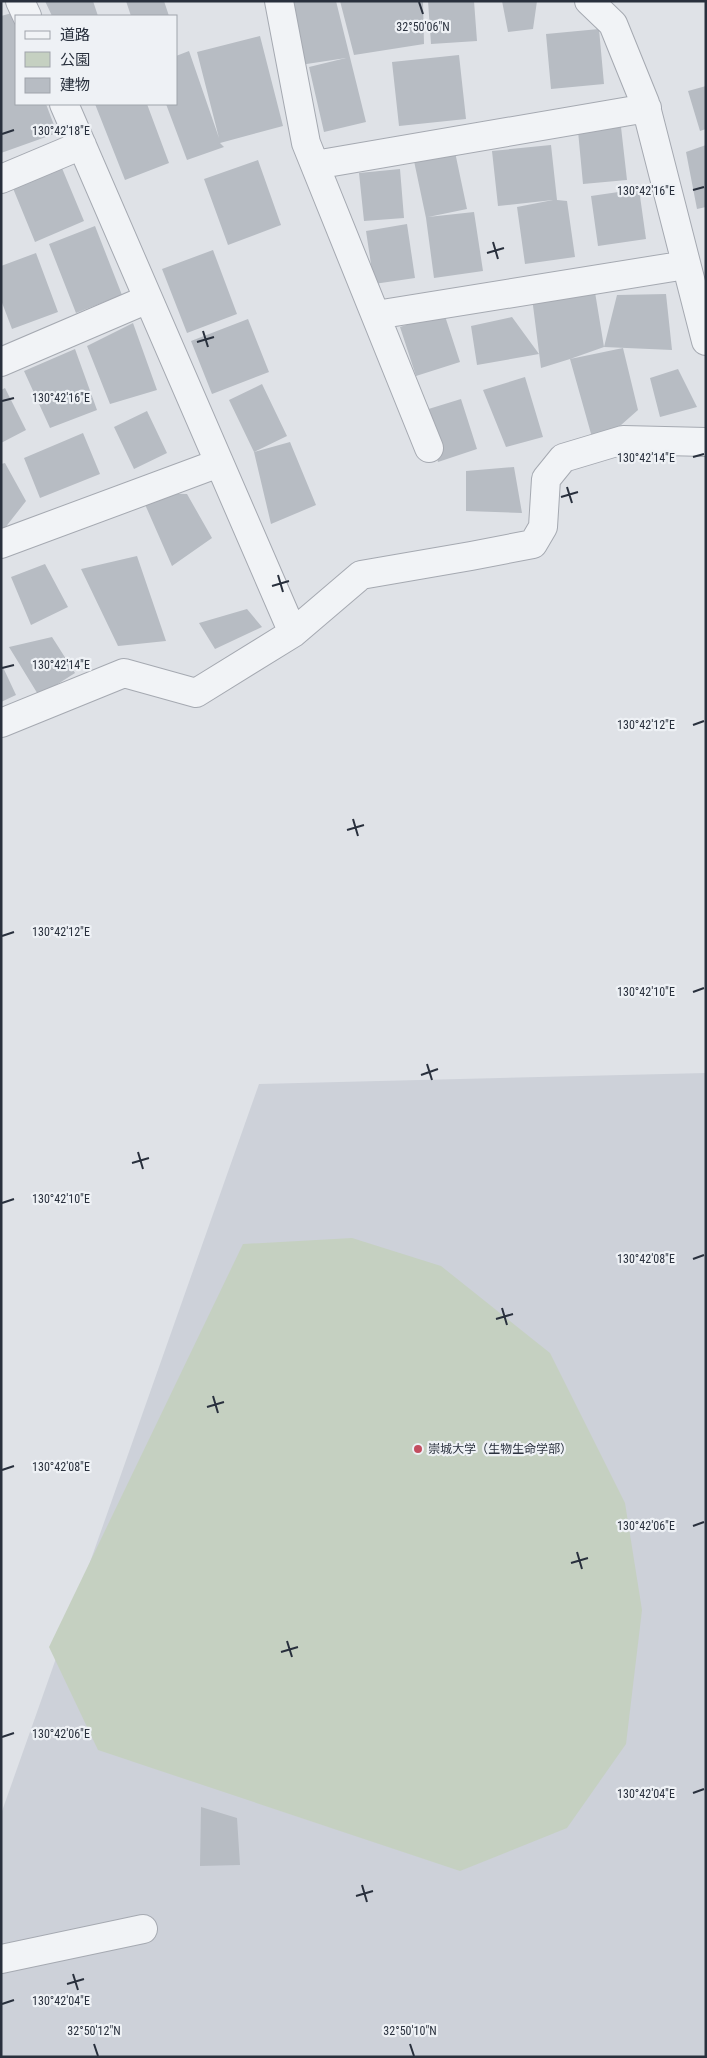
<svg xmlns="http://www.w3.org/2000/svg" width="707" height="2058" font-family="'Roboto Condensed','Noto Sans JP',sans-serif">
	<rect width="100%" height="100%" fill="#dfe2e7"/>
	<!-- built -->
	<path fill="#cdd1d9" d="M706,1073v984h-705v-243l258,-730z"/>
	<!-- green -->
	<path fill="#c5d0c1" d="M352,1238l89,28 109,87 75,150 17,107 -16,134 -59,84 -107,43 -362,-121 -49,-103 194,-403z"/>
	<!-- building -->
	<path fill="#b7bcc3" d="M45,1h48l5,15h-46z
		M126,1h38l5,15h-38z
		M298,1h38l30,121 -42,10 -15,-65 37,-9 -46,7 -11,-62z
		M340,1h83l1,43 -70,11z
		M428,1h46l3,40 -46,3z
		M502,1h35l-4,28 -25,3z
		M12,13l4,14v77h30l11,29 -56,20v-137z
		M599,29l5,55 -53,5 -5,-55z
		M260,36l23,90 -63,17 4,4 -37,13 -21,-56h10v-48l13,-5 30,87 -22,-86z
		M459,55l7,64 -67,7 -7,-64z
		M706,86v43l-6,2 -12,-40z
		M95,104h52l22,59 -44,17z
		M621,127l6,53 -44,4 -5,-53z
		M551,145l6,55 10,1 8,56 -50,7 -8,-57 36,-7 -55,6 -6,-55z
		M706,145v62l-9,2 -11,-57z
		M455,152l12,57 -39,8 46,-5 9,59 -49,7 -8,-60 -12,-57z
		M258,160l23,65 -53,20 -24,-66z
		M59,161l25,60 -49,21 -25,-61z
		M400,169l4,49 -40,3 -5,-48z
		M639,189l7,50 -48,7 -7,-50z
		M407,224l8,54 -41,6 -8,-53z
		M95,226l27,69 -46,18 -27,-69z
		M213,250l24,64 -50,19 -25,-64z
		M36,253l22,59 -46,17 -11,-29v-34z
		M593,280l11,67 -34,12 53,-11 15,62 -43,38 -25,-89 -29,9 -10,-78z
		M666,294l6,56 -68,-3 13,-52z
		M444,313l16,49 -44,14 -16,-49z
		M512,317l27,37 -62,11 -6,-39z
		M248,319l21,53 -57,22 -21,-53z
		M133,323l24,67 -47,14 -23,-58z
		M75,349l22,61 -47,18 -26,-57z
		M678,369l19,38 -37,10 -10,-39z
		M525,377l18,60 -37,10 -23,-57z
		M262,384l25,52 -33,16 -25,-52z
		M5,388l21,42 -25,13v-53z
		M461,399l16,50 -39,13 -16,-51z
		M147,411l20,42 -33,16 -20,-42z
		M83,433l17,41 -60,24 -16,-40z
		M290,442l26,63 -45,19 -17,-72z
		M5,463l21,38 -25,32v-69z
		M514,467l8,46 -56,-2v-40z
		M140,493l47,1 25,44 -40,28z
		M137,556l29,85 -48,5 -37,-77z
		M45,564l23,43 -37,18 -20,-48z
		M247,609l15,18 -47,22 -16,-26z
		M52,637l23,36 -36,23 -30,-49z
		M1,663l15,32 -15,7z
		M201,1807l36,11 3,47 -40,1z"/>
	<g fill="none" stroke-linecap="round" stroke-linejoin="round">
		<defs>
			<path id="minor" d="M20,1l7,15
				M279,1l27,142 123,305
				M589,1l24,23 32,79 61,238
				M64,104l229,529
				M315,165l332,-57
				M1,179l81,-34
				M376,315l310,-50
				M1,362l147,-63
				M1,544l218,-81
				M1,723l123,-50 72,20 97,-60 68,-58 110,-19 62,-12 10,-17 3,-48 17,-21 60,-18 83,2
				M1,1959l142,-30"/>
		</defs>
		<!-- minor casing -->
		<use href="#minor" stroke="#a5a9b1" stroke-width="30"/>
		<!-- minor -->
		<use href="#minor" stroke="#f1f3f6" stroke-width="28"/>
	</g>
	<!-- ticks -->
	<path fill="none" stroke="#29303d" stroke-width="2" d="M419,2l4,12M2,134l12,-4M693,190l11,-3M493,242l5,17M487,253l17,-5M203,331l5,16M197,342l17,-5M2,401l12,-3M693,457l11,-3M567,487l5,16M561,497l17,-5M278,575l5,17M272,586l17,-5M2,668l12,-3M693,725l11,-4M353,819l5,17M347,830l17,-5M2,936l12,-4M693,992l11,-4M427,1064l5,16M421,1075l17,-6M138,1152l5,17M132,1163l17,-5M2,1203l12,-4M693,1259l11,-4M502,1308l5,17M496,1319l17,-5M213,1396l5,17M207,1407l17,-5M2,1470l12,-4M693,1526l11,-4M577,1552l5,17M571,1563l17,-5M287,1641l5,16M281,1652l17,-5M2,1737l12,-4M693,1793l11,-4M362,1885l5,17M356,1896l17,-5M73,1974l5,16M67,1984l17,-5M2,2004l12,-4M94,2044l4,12M410,2044l4,12"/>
	<!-- markers -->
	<circle fill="#c34d5f" stroke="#eef1f5" stroke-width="2" cx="418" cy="1449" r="5"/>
	<g text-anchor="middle" stroke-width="4.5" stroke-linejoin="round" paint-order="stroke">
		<!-- poi labels -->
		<g font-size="12" fill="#29303d" stroke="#eef1f5" text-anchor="start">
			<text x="428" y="1453">崇城大学（生物生命学部）</text>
		</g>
	</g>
	<g font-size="12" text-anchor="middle" fill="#29303d" stroke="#eef1f5" stroke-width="4.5" stroke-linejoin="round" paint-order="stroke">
		<text x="423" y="31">32°50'06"N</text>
		<text x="61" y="135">130°42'18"E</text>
		<text x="646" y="195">130°42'16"E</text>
		<text x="61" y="402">130°42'16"E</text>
		<text x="646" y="462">130°42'14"E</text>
		<text x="61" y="669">130°42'14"E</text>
		<text x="646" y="729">130°42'12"E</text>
		<text x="61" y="936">130°42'12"E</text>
		<text x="646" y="996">130°42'10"E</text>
		<text x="61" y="1203">130°42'10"E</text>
		<text x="646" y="1263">130°42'08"E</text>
		<text x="61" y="1471">130°42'08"E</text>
		<text x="646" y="1530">130°42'06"E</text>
		<text x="61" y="1738">130°42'06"E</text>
		<text x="646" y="1798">130°42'04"E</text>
		<text x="61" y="2005">130°42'04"E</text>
		<text x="94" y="2035">32°50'12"N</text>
		<text x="410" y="2035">32°50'10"N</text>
	</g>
	<!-- border -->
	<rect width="707" height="2058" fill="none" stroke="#29303d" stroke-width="5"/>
	<!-- legend -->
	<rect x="15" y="15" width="162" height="90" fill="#eef1f5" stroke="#9fa4ab"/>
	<rect x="25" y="31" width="25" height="8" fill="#f1f3f6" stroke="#9fa4ab"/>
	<text x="60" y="40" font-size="15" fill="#29303d">道路</text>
	<rect x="25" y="52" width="25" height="15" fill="#c5d0c1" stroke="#9fa4ab"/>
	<text x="60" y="65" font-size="15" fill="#29303d">公園</text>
	<rect x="25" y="78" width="25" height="15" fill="#b7bcc3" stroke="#9fa4ab"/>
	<text x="60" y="90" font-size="15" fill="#29303d">建物</text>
</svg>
